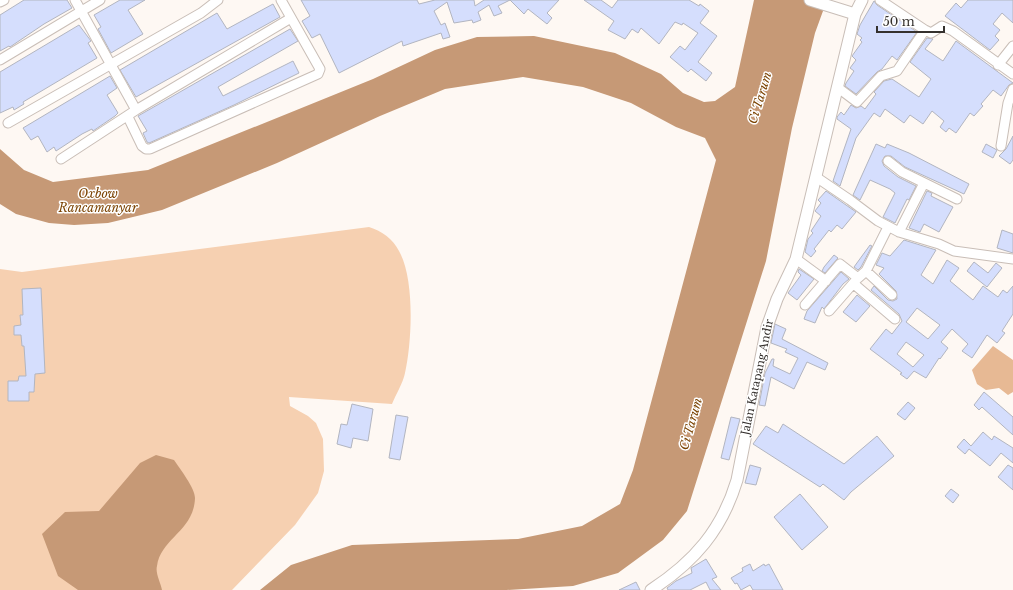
<svg xmlns="http://www.w3.org/2000/svg" width="1013" height="590" font-family="'Libre Baskerville',serif">
	<rect width="100%" height="100%" fill="#fef8f3"/>
	<!-- green -->
	<path fill="#f6d0b1" d="M369,227c13,4 24,12 30,24 16,28 13,91 6,122 -2,10 -9,21 -13,31l-103,-7 1,9 18,10 8,7 7,16 1,32 -6,22 -23,32 -63,65h-232v-321l22,3z"/>
	<!-- forest -->
	<path fill="#e7b994" d="M993,346l20,14v32l-5,3 -9,-7 -13,2 -9,-6 -5,-14z"/>
	<!-- water -->
	<path fill="#c69976" d="M754,0h73l-12,33 -23,95 -26,133 -79,250 -24,29 -45,33 -45,13 -67,4h-246l31,-25 61,-20 166,-6 64,-13 38,-22 13,-34 83,-310 -11,-22 -29,-11 -45,-24 -48,-16 -60,-10 -78,12 -65,27 -103,47 -115,47 -54,13 -34,2 -25,-2 -33,-9 -16,-10v-55l24,21 29,12 95,-12 225,-91 62,-29 42,-13 57,-1 81,17 46,21 22,19 21,9 11,-1 20,-14z
		M156,455l18,5c6,9 21,28 21,38 -1,33 -34,40 -38,68 -2,7 4,17 5,24h-84l-20,-14 -16,-42 23,-22 34,-1 41,-48z"/>
	<!-- building -->
	<path fill="#d5defd" stroke="#b2b5c0" fill-rule="evenodd" d="M24,0h43l5,8 -28,16 -34,23 -1,-1 -9,5v-36z
		M120,0h25l-17,10 15,24 -32,19 -13,-24 3,-2 -7,-12z
		M301,0h116l2,4 16,-4h39l1,6 9,-6h75l-12,13 5,5 -5,6 -19,-15 -4,5 -14,-14 -12,6 4,7 -8,3 -5,-11 -11,7 3,8 -8,3 -1,-3 -18,3 -7,-21 -13,9 7,14 4,-2 5,14 -7,2 -2,-6 -38,13 -1,-5 -63,32 -19,-39 -8,4 -10,-17 8,-5z
		M584,0h17l11,8 6,-8h71l10,6 1,-2 9,7 -9,12 17,13 -19,26 14,11 -6,8 -15,-12 -3,3 -18,-15 10,-11 5,4 13,-17 -15,-10 -1,2 -7,-3 -16,22 -18,-16 -3,5 -6,-4 -7,10 -17,-9 6,-9z
		M968,0h45v23l-11,-10 -9,11 7,6 -5,6 4,4 -9,10 -45,-34 11,-13 5,5z
		M874,1l3,4 40,27 -20,28 -5,-4 -10,13 -5,3 -21,22 -11,-8 1,-3 8,-12 -4,-3 6,-8 -4,-4 10,-14 -2,-2 2,-2 -5,-4 3,-9z
		M273,4l7,13 -144,80 -16,-27 97,-57 10,16z
		M79,25l12,16 -3,2 9,15 -74,44 1,2 -10,6 -1,-3 -13,6v-41z
		M290,29l8,12 -80,46 5,9 70,-35 6,12 -65,32 -85,38 -2,-1 -4,-9 4,-2 -9,-15z
		M927,38l6,1 -8,10 18,12 13,-20 57,42 -4,2 -8,11 -8,-6 -12,14 2,2 -9,10 -4,-3 -14,20 -7,-5 -3,4 -6,-5 4,-6 -12,-10 -9,13 -13,-9 -6,8 -19,-14 -5,8 -6,-4 -18,25 -16,48 -7,-5 18,-52 -14,-10v-2l4,-5 3,3 7,-10 5,3 5,-2 4,3 11,-15 -2,-2 10,-11 8,-2 27,18 12,-18 -21,-17z
		M110,76l7,12 -10,7 11,18 -3,3 -22,15 -1,-2 -10,5 -26,17 -2,-4 -7,5 -9,-16 -7,4 -8,-12z
		M1013,136v24l-3,4 -11,-8 7,-7z
		M876,144l9,4 2,-4 22,9 60,31 -5,10 -59,-27 -14,-11h-6l-3,5 2,5 14,11 18,9 -7,14 -2,-1 -12,24 -12,-6 12,-24 -5,-4 -20,-9 -10,20 -7,-5z
		M986,144l11,6 -4,8 -11,-6z
		M826,191l30,21 -14,17 -5,-4 -6,7 -2,-2 -15,19 2,2 -5,6 -6,-5 3,-13 5,-6 -2,-2 10,-15 -6,-5 6,-8 -3,-3z
		M927,191l5,2 -1,3 22,11 -14,25 -15,-8 -4,8 -11,-4z
		M1002,230l11,4v19l-16,-5z
		M904,240l32,10 -15,25 12,9 14,-24 12,8 -9,13 23,19 10,-14 15,11 5,-7 4,3 6,-7v28l-11,17 3,2 -8,10 -10,-8 -15,23 -10,-7 6,-7 -16,-15 -11,13 7,6 -8,11 -1,-1 -13,20 -12,-7 -7,8 -7,-5 2,-1 -32,-24 16,-20 6,5 10,-13 -3,-7 -28,-24 3,-4 14,14 5,1 4,-2 -1,-8 -17,-17 5,-6 -8,-3 6,-12 8,3zM917,308l23,17 -12,14 -22,-17zM906,342l18,13 -11,12 -16,-13z
		M870,245l2,1 -11,21 -3,3 -4,-3z
		M834,255l4,3 -13,15 -3,-2 2,-4z
		M974,262l14,11 8,-10 6,5 -15,19 -20,-16z
		M799,269l15,10 -17,21 -9,-7 13,-18 -3,-3z
		M841,272l8,7 -6,5 -19,25 -2,-2 -7,16 -11,-4 3,-8z
		M41,288l4,85 -10,1 -1,18h-5v9h-21v-20h10l1,-5h7l-2,-30h-2l-1,-11h-7v-9l7,-1 -1,-10h3l-1,-26z
		M857,295l13,11 -14,16 -13,-10z
		M775,324l11,5 -4,10 46,24 -3,7 -18,-8 -13,27 -23,-12 -6,29 -6,-1 6,-32 7,-14h2l-1,7 17,8 8,-16 -13,-6 2,-3 -16,-6z
		M984,392l29,25v18l-31,-28 -3,3 -5,-5z
		M908,402l7,6 -10,12 -8,-6z
		M352,404l21,5 -5,32 -15,-3 -2,10 -14,-4 4,-20 6,1z
		M396,415l12,2 -8,43 -11,-2z
		M731,417l9,2 -11,41 -8,-2z
		M783,424l61,40 33,-28 17,20 -43,36 -7,8 -21,-16 -3,3 -67,-43 13,-18 12,7z
		M983,432l9,8 2,-4 19,12v15l-12,-10 -11,13 -21,-17 -4,5 -8,-7 7,-8 7,7z
		M750,465l11,3 -5,17 -11,-2z
		M1008,465l5,3v22l-15,-13z
		M951,489l8,6 -6,8 -8,-7z
		M800,494l28,33 -26,23 -28,-33z
		M706,559l11,18 -5,2 9,11h-11l-4,-8 -16,8h-22l-1,-2 9,-7 16,-8 -1,-5z
		M750,564l3,7 11,-7 1,2 4,-2 14,26h-30l-3,-5 -9,5 -4,-7 -2,1 -4,-6 12,-7 -1,-3z
		M636,582l4,8h-21z"/>
	<g fill="none" stroke-linecap="round" stroke-linejoin="round">
		<defs>
			<path id="minor" d="M75,0l61,110
				M880,0l45,30 6,3 11,-7 11,5 60,43
				M0,2l4,-2
				M0,60l100,-60
				M998,65l15,-19
				M837,87l20,15 24,-26 16,-5 28,-41
				M128,117l14,29 4,3h4l168,-75 2,-5 -39,-69
				M8,123l193,-110 17,-13
				M1001,146l7,-43 5,-14
				M61,159l75,-49 155,-92
				M888,161l14,11 55,27
				M816,177l34,23 28,21 21,11 40,12 15,7 59,8
				M899,232l25,-49
				M796,259l30,22
				M866,271l26,24
				M854,284l41,35
				M805,305l35,-41 18,14 8,-7 22,-44
				M829,311l28,-32"/>
			<path id="tertiary" d="M810,0l45,14
				M651,590c43,-28 71,-60 86,-110l30,-153 10,-28 19,-40 59,-245 7,-14"/>
		</defs>
		<!-- minor casing -->
		<use href="#minor" stroke="#c9beb7" stroke-width="11"/>
		<!-- tertiary casing -->
		<use href="#tertiary" stroke="#c9beb7" stroke-width="13"/>
		<!-- minor -->
		<use href="#minor" stroke="#fff" stroke-width="9"/>
		<!-- tertiary -->
		<use href="#tertiary" stroke="#fff" stroke-width="11"/>
	</g>
	<g text-anchor="middle" stroke-width="3" stroke-linejoin="round" paint-order="stroke">
		<!-- street labels -->
		<g font-size="11" fill="#35312e" stroke="#fff">
			<text transform="translate(757 377) rotate(-78)" y="4">Jalan Katapang Andir</text>
		</g>
		<!-- water labels -->
		<g font-size="12" font-style="italic" fill="#7b4302" stroke="#fff">
			<text transform="translate(760 98) rotate(-73)" y="4">Ci Tarum</text>
			<text x="98" y="198">Oxbow<tspan x="98" dy="14">Rancamanyar</tspan></text>
			<text transform="translate(691 424) rotate(-74)" y="4">Ci Tarum</text>
		</g>
	</g>
	<!-- scale -->
	<path d="M877 26v6h67v-6" fill="none" stroke="#35312e" stroke-width="2"/>
	<text x="883" y="26" font-size="12" fill="#35312e" stroke="#ffffff" stroke-width="3" paint-order="stroke">50 m</text>
</svg>
